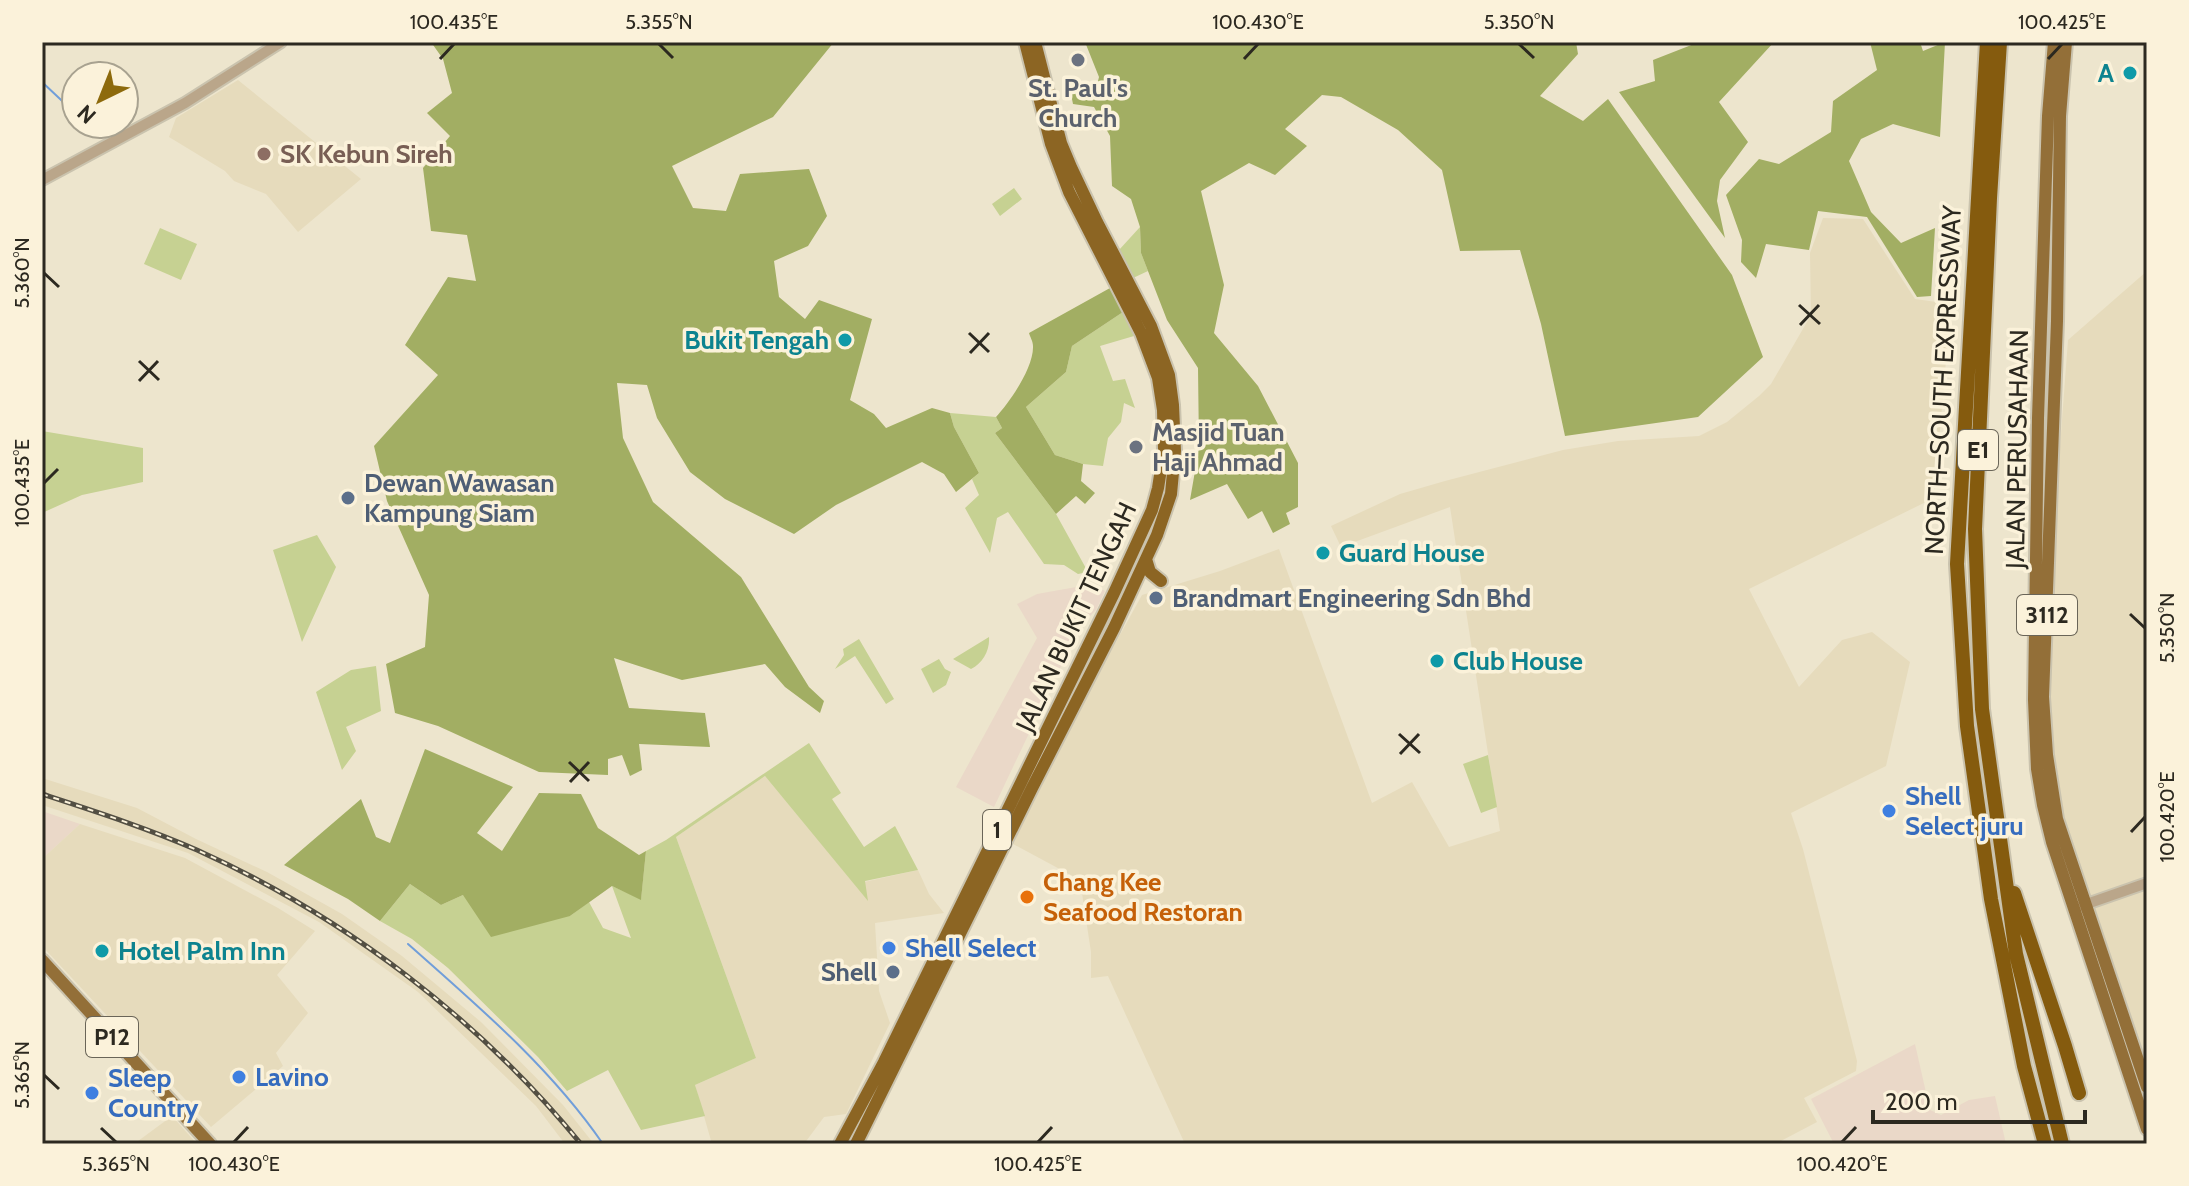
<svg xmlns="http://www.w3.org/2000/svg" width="2189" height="1186" font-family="Cabin,sans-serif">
	<rect width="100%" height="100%" fill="#ede5cd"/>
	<!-- commercial -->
	<path fill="#ead8c8" d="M1093,584l12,7 -9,19 -10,10 -25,46 -67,141 -38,-20 81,-149 -20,-34 20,-10z
		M42,811l38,13 -38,35z
		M1915,1044l15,66 11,5 28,-15 26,-4 11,48h-172l-23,-45z"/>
	<!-- built -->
	<path fill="#e6dbbc" d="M238,80l123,99 -63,53 -32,-38 -32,-13 -9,-10 -56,-34 7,-19z
		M1823,218l40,1 52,80 36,5 -17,194 -185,91 50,98 43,-47 30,-8 38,30 -24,104 -95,47 12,36 54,212 -1,10 -52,27 13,24 -42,22h-590l-77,-168 -17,2v-26l-11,-72 -67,-36 67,-137 62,-112 78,-24 59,-22 93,254 40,-21 37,65 51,-16 -50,-324 -109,40 -10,-21 69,-32 45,-13 118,-31 55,-9 81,-5 28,-14 32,-26 12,-12 40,-69 -1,-62z
		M2147,271v795l-86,-258 -13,-115 2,-113 18,-240z
		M765,776l102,123 -3,-17 54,-12 11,24 15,19 -69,10 4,68 11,32 -44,91 -22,3 -20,27h-92l-17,-59 61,-27 -80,-221z
		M42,778l95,30 59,31 71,33 75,42 60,42 79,66 82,83 31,39h-29l-29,-38 -118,-114 -99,-70 -131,-69 -146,-48z
		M80,824l105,34 93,50 37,23 -38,44 31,38 -32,40 7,13 -72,61 -169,-181v-87z
		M172,1116l25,28h-63z"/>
	<!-- green -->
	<path fill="#c6d192" d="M1014,188l8,11 -22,17 -8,-12z
		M1140,227l1,26 7,18 -15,7 -14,-28z
		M160,228l37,16 -16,36 -37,-16z
		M1123,312l11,24 -34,10 13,35 12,-2 10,29 -11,-5 -3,19 -13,16 -5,28 -20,-2 -28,-9 -29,-48 40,-35 6,-26z
		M950,413l46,4 6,11 -7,5 61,81 32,58 -10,2 -14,-9 -20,-1 -36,-52 -11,6 -7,35 -25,-45 14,-13 -7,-16 7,-6 -25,-46z
		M42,431l101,17v34l-61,13 -40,18z
		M317,535l19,32 -34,75 -29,-92z
		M989,637c1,13 -6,26 -18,32l-18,-10z
		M859,639l35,60 -8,5 -31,-48 -20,13 9,-14 -1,-6z
		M939,659l6,10 6,3 -5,13 -13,8 -12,-24z
		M376,666l5,45 -35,16 10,24 -14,19 -26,-78 35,-22z
		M809,743l32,50 -9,6 32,48 31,-21 23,44 -53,11 3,20 -103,-125 -89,61 80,221 -61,27 10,31 -64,14 -33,-60 -41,21 -29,-34 -90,-89 -36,-29 -32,-18 30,-37 31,21 22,-10 107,21 19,-14 14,26 28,10 -19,-52 29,13 5,-48 20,-11z
		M1488,755l9,52 -16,6 -18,-49z"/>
	<!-- forest -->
	<path fill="#a2ae63" d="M431,42h403l-61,75 -101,49 21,42 33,3 14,-37 69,-5 18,47 -19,30 -34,15 5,36 26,22 14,-19 53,19 -22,81 24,14 12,14 46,-20 18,5 4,14 25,46 -23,19 -12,-18 -22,-12 -86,43 -42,29 -69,-35 -35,-27 -33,-54 -10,-33 -30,-2 6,55 30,64 88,75 68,110 15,14 -4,12 -35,-26 -20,-23 -83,16 -68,-22 15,50 76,5 5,34 -71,-3 3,26 -12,6 -8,-21 -14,4v16l-69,-3 -101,-46 -43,-13 -9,-49 39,-17 4,-52 -42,-94 -13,-55 64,-71 -33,-30 43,-68 28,4 -9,-46 -36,-4 -8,-63 27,-32 -23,-23 25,-20 -9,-34z
		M1085,42h491l2,12 -38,42 43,25 25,-22 124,176 31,82 -65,60 -133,19 -24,-112 -21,-74 -60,1 -18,-81 -44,-40 -57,-33 -19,-2 -37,34 22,17 -32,29 -26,-12 -48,28 23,94 -10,48 44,53 40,77v44l-12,6 4,11 -17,9 -11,-22 -14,8 -21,-35 -37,16 9,-52 -1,-80 -31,-48 -26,-67 -1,-26 -9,-28 -19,-13 -2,-50 -16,-29 -21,-3 -2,-10 25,-5 3,-12z
		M1699,42h75l-55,60 29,40 -28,38 -3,21 8,37 -106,-146 36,-11 -2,-21z
		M1870,42h50l3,9 22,-9 -5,95 -47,-13 -32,15 -12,22 22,51 30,31 34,-15 -4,68 -14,1 -50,-80 -49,-6 -9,39 -43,-6 -10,34 -15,-16 1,-22 -16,-45 33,-36 20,5 52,-32 2,-31 44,-31z
		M1110,288l13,24 -51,34 -6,26 -40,35 29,48 28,9 -2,17 14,12 -10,11 -9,-8 -20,18 -61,-81 7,-5 -6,-11c14,-15 38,-50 37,-71 0,-5 -3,-9 -4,-13z
		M425,749l88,38 -36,46 25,18 37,-58 42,1 17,34 41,27 7,-4 -5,49 -29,-14 -42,30 -79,21 -28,-42 -22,10 -31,-21 -30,37 -32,-22 -64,-34 77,-66 15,38 14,6z"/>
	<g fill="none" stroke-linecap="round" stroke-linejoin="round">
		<!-- stream -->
		<path stroke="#719ed9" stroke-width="2" d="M42,82l34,32
			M86,124l15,14
			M408,944c70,62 142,123 195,200"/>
		<defs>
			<path id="tertiary" d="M42,180l143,-77 96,-61
				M2081,906l66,-23"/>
			<path id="primary" d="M2054,42l-6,74 -10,302 -4,282 3,69 6,36 9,37 95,287
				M2066,42l-6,74 -3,205 -14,376 4,58 10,64 90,268
				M42,960l168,184"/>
			<path id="trunk" d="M1146,559l4,13 11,9
				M840,1144l44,-82 230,-469 38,-83 6,-22 6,-38 -1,-40 -5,-32 -17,-45 -72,-141 -18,-48 -26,-102
				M856,1144l176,-356 82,-160 43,-93 14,-41 4,-43 -2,-46 -4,-30 -18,-49 -54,-104 -26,-55 -10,-24 -26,-101"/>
			<path id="motorway" d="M1987,42l-30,522 10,162 24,173 33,167 21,78
				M2000,42l-10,156 -15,331 7,180 34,245 46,190
				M2014,893l51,153 14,47"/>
		</defs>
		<!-- tertiary casing -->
		<use href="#tertiary" stroke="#cac3ae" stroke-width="14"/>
		<!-- primary casing -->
		<use href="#primary" stroke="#cac3ae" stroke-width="16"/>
		<!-- trunk casing -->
		<use href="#trunk" stroke="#cac3ae" stroke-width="16"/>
		<!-- motorway casing -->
		<use href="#motorway" stroke="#cac3ae" stroke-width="18"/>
		<!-- tertiary -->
		<use href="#tertiary" stroke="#baa68a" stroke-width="10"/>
		<!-- primary -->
		<use href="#primary" stroke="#936f38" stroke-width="12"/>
		<!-- trunk -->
		<use href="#trunk" stroke="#8c6523" stroke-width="12"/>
		<!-- motorway -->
		<use href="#motorway" stroke="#855b0e" stroke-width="14"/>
		<defs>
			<path id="rail" d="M42,794c52,17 105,34 155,56 148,67 281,168 384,294"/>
		</defs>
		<!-- rail casing -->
		<use href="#rail" stroke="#534f43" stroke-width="5"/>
		<!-- rail -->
		<use href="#rail" stroke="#fbf2da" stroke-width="2" stroke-dasharray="6" stroke-linecap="butt"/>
	</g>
	<!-- ticks -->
	<path fill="none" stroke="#2c2920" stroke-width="3" d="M659,44l14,14M1519,44l15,14M440,59l14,-15M1244,59l14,-15M2048,59l14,-15M44,273l15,14M1799,305l21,19M1800,325l19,-20M969,333l20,19M970,353l19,-20M139,361l20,19M139,381l19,-20M44,483l14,-14M2130,614l15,14M1399,734l21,19M1400,754l19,-20M569,762l20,19M570,782l19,-20M2131,832l14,-15M44,1075l15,14M101,1128l15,14M234,1142l14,-15M1038,1142l14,-15M1842,1142l14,-15"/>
	<!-- markers -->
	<g fill="#6b7280" stroke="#fbf2da" stroke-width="3">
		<circle cx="1078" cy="60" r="8"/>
		<circle cx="1136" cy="447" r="8"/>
	</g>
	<g fill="#0f9aa8" stroke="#fbf2da" stroke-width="3">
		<circle cx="2130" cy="73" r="8"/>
		<circle cx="845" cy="340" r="8"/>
		<circle cx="1323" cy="553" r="8"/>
		<circle cx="1437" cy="661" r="8"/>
		<circle cx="102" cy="951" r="8"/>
	</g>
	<circle fill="#8d6e63" stroke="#fbf2da" stroke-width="3" cx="264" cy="154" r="8"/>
	<g fill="#5c6f8a" stroke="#fbf2da" stroke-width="3">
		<circle cx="348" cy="498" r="8"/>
		<circle cx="1156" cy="598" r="8"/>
		<circle cx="893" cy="972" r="8"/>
	</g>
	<g fill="#3f7fe0" stroke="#fbf2da" stroke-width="3">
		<circle cx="1889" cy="811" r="8"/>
		<circle cx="889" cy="948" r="8"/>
		<circle cx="239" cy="1077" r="8"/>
		<circle cx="92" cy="1093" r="8"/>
	</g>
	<circle fill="#e8710a" stroke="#fbf2da" stroke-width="3" cx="1027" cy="897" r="8"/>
	<g text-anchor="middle" stroke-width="7" stroke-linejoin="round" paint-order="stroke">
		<!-- shield labels -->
		<g fill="#fbf2da" stroke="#6a6558" stroke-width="2">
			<rect x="1958" y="430" width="40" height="40" rx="6"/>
			<rect x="2017" y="595" width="60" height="40" rx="6"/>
			<rect x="983" y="810" width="28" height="40" rx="6"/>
			<rect x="86" y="1017" width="52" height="40" rx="6"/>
		</g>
		<g font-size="24" font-weight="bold" fill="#2c2920">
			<text x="1978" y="458">E1</text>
			<text x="2047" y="623">3112</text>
			<text x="997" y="838">1</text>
			<text x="112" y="1045">P12</text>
		</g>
		<!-- culture labels -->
		<g font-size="26" font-weight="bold" fill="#0d838f" stroke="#fbf2da" text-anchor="start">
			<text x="2114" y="82" text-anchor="end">A</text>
			<text x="829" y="349" text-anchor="end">Bukit Tengah</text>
			<text x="1339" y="562">Guard House</text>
			<text x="1453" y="670">Club House</text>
			<text x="118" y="960">Hotel Palm Inn</text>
		</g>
		<!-- worship labels -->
		<g font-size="26" font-weight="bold" fill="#5b616d" stroke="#fbf2da">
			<text x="1078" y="97">St. Paul's<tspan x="1078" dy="30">Church</tspan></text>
			<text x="1152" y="441" text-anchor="start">Masjid Tuan<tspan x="1152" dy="30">Haji Ahmad</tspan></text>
		</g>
		<!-- education labels -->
		<g font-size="26" font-weight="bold" fill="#785e54" stroke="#fbf2da" text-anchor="start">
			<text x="280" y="163">SK Kebun Sireh</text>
		</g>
		<!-- street labels -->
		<g font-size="26" fill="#2c2920" stroke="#fbf2da">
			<text transform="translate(1943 380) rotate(-87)" y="9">NORTH–SOUTH EXPRESSWAY</text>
			<text transform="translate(2017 449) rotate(-89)" y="9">JALAN PERUSAHAAN</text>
			<text transform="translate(1076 617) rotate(-65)" y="9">JALAN BUKIT TENGAH</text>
		</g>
		<!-- service labels -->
		<g font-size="26" font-weight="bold" fill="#4e5e75" stroke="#fbf2da" text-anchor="start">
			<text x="364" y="492">Dewan Wawasan<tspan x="364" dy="30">Kampung Siam</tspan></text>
			<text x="1172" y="607">Brandmart Engineering Sdn Bhd</text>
			<text x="877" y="981" text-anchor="end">Shell</text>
		</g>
		<!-- shop labels -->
		<g font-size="26" font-weight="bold" fill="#366cbe" stroke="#fbf2da" text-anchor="start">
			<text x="1905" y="805">Shell<tspan x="1905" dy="30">Select juru</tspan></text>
			<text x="905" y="957">Shell Select</text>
			<text x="255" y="1086">Lavino</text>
			<text x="108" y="1087">Sleep<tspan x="108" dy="30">Country</tspan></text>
		</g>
		<!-- food labels -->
		<g font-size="26" font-weight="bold" fill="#c56008" stroke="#fbf2da" text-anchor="start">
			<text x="1043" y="891">Chang Kee<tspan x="1043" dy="30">Seafood Restoran</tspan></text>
		</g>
	</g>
	<!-- border -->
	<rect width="2189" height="1186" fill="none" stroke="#fbf2da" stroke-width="88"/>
	<!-- north arrow -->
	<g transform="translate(100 100) rotate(223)"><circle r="38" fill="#fbf2da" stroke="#a8a290" stroke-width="2"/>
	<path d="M0-6L14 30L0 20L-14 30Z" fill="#8d6a0c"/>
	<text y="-12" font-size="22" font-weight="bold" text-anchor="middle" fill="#2c2920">N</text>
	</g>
	<!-- scale -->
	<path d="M1873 1110v12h212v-12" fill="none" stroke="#2c2920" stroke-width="4"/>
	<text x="1885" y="1110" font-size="24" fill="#2c2920" stroke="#fbf2da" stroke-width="6" paint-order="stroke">200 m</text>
	<rect x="44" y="44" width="2101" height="1098" fill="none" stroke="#2c2920" stroke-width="3"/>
	<g font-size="20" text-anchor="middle" fill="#2c2920">
		<text x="454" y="29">100.435°E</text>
		<text x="659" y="29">5.355°N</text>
		<text x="1258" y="29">100.430°E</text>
		<text x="1519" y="29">5.350°N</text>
		<text x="2062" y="29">100.425°E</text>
		<text transform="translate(22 273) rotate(-90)" y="7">5.360°N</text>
		<text transform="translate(22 483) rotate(-90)" y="7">100.435°E</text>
		<text transform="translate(2167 628) rotate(-90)" y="7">5.350°N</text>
		<text transform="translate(2167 817) rotate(-90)" y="7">100.420°E</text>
		<text transform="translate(22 1075) rotate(-90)" y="7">5.365°N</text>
		<text x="116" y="1171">5.365°N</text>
		<text x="234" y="1171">100.430°E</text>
		<text x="1038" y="1171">100.425°E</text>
		<text x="1842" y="1171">100.420°E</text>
	</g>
</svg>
